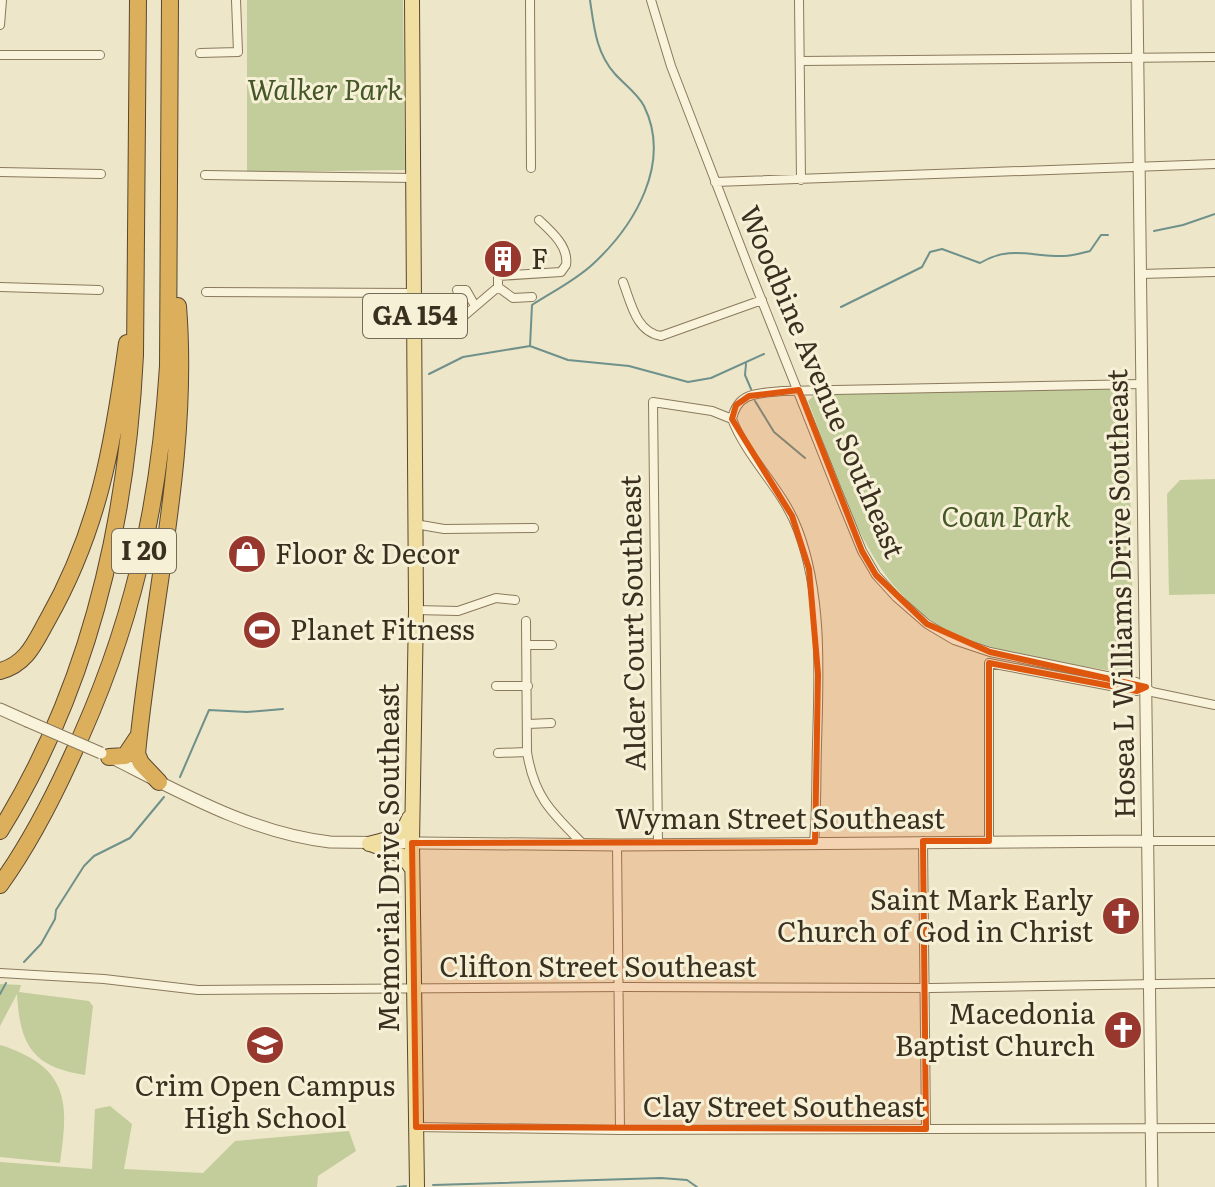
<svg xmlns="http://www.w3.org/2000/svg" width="1215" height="1187" font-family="Literata,serif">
	<rect width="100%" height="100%" fill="#eee6c8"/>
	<!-- green -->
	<path fill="#c2cd9b" d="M247,0h156l2,170 -158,2z
		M1128,388l6,287c-57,-11 -120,-17 -174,-39 -92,-38 -119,-151 -152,-235l6,-6z
		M1215,479v115l-46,1 -2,-101 13,-14z
		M0,984l21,1 -2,7 70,9 4,5 -8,69c-53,-8 -65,-30 -68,-81l-17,32z
		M0,1045c9,2 16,6 23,9 50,24 43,62 37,109l-60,-6z
		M110,1106l22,18 -8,45 79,4 32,-32 114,-10 7,20 -38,25 -1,11h-317v-25l92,7 3,-60z"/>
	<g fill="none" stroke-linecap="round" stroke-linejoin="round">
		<!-- stream -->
		<path stroke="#6f918c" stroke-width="2" d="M1154,231l29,-6 32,-11
			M841,307l81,-40 8,-15 12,-3 38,14c30,-18 52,-6 84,-7 8,0 18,-3 26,-5l11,-16h7
			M530,346l2,-41c20,-13 44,-25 61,-41 42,-39 79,-101 51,-158 -6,-12 -20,-22 -29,-32 -19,-21 -21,-47 -25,-74
			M746,364l-1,11 6,14
			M429,374l34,-17 67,-11 38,14 61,6 59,16 23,-4 53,-24
			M755,401l19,31 31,26
			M180,777l29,-67 38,2 36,-3
			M24,962l17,-18 14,-25 1,-9 28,-44 10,-10 36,-18 34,-41
			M0,994l6,-11
			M433,1185l228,-7 26,2 10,7
			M397,1187l9,-1"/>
		<defs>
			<path id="minor" d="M530,0l1,168
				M651,0l20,66 79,205 87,219 25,61 14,24 20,22 31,27 27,16 36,12 146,30 16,10 63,13
				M799,0l2,180
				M0,25l2,-25
				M200,53l38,-1 -2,-52
				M0,55h100
				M800,61l415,-4
				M0,172l101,2
				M205,175l209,3
				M715,182l500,-18
				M1140,274l75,-2
				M623,282c8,21 13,50 38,54l101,-36
				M0,287l99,3
				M498,287l15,11 19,-1
				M457,290h9l9,16
				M206,292l209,1
				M415,316h49l34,-29v-11l63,-4 5,-7c3,-18 -14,-33 -27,-45
				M732,419c6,-28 26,-25 50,-28l360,-7
				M415,524l29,5 90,-1
				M416,610l42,1 38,-13 19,2
				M526,621l1,131c7,45 25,61 56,92
				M527,645h25
				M496,686h32
				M528,724l23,-1
				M498,753l29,-1
				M923,841l3,288
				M989,841v-178l148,28 9,-4
				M1148,841h67
				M658,843l-5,-441 59,9 20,8c16,41 51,70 66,111 25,66 21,144 19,214 -1,32 0,66 -3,98
				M617,845l3,285
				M0,973l104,6 94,11 427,-3 306,1 284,-5
				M416,1127l204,3 595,-2"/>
			<path id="tertiary" d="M1137,0l15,1187
				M0,709l27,12
				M110,757c70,35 141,76 220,85l287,3 531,-4"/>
			<path id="primary" d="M412,0l4,610 -4,233 5,344
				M369,844c19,-6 32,-5 40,-26
				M370,844l33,12 9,13"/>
			<path id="motorway" d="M0,671c27,-7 35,-29 48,-52 51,-90 65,-174 79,-276
				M109,757l16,-1 12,-18
				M159,782l-18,-19 -4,-9c14,-150 53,-297 41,-448
				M0,831c89,-143 127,-310 135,-476l3,-355
				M0,885c28,-39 51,-83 71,-127 61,-129 88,-249 97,-392l2,-366"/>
		</defs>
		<!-- minor casing -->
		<use href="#minor" stroke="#8a795d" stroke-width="10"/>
		<!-- tertiary casing -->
		<use href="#tertiary" stroke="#8a795d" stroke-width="13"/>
		<!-- primary casing -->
		<use href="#primary" stroke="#584731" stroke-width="16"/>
		<!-- motorway casing -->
		<use href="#motorway" stroke="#584731" stroke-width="18"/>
		<!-- minor -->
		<use href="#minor" stroke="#f9f3db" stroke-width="8"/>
		<!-- tertiary -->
		<use href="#tertiary" stroke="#f9f3db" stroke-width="11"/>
		<!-- primary -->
		<use href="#primary" stroke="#f0dfa1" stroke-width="14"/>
		<!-- motorway -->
		<use href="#motorway" stroke="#dbaf5b" stroke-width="16"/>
		<defs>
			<path id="tertiary-bridge" d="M27,721l74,32"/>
		</defs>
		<!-- tertiary-bridge casing -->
		<use href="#tertiary-bridge" stroke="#8a795d" stroke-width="13" stroke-linecap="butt"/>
		<!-- tertiary-bridge -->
		<use href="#tertiary-bridge" stroke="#f9f3db" stroke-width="11"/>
	</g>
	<!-- marked area -->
	<path fill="#df570d" fill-opacity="0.2" stroke="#df570d" stroke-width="6" stroke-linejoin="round" d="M799,390l63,161 14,24 51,49 63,28 156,35 -9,4 -148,-28v178h-66l3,288 -510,-2 -4,-284 403,-1 3,-168 -9,-105 -17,-53 -60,-97 4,-14 13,-9z"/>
	<!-- icons -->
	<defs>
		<symbol id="building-disc" viewBox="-11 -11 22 22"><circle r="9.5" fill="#98372e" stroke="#f6f0d7"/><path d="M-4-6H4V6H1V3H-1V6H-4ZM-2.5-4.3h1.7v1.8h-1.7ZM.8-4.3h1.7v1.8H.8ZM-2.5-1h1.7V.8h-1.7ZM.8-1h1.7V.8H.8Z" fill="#fff"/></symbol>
		<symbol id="shop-disc" viewBox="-11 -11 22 22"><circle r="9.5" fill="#98372e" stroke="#f6f0d7"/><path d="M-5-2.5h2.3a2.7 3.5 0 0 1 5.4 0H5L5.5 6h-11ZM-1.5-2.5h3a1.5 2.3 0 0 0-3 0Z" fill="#fff"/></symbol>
		<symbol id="stadium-disc" viewBox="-11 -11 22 22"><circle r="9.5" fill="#98372e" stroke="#f6f0d7"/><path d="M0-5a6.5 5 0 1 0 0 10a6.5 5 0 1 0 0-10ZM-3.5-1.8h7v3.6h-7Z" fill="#fff"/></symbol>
		<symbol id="church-disc" viewBox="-11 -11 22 22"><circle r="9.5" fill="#98372e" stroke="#f6f0d7"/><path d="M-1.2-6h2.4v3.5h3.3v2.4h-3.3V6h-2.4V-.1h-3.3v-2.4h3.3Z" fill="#fff"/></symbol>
		<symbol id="school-disc" viewBox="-11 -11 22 22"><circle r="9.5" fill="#98372e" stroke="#f6f0d7"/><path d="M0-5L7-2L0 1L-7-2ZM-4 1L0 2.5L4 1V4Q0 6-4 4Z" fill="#fff"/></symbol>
	</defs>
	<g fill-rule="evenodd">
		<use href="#building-disc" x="481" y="237" width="44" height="44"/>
		<use href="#shop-disc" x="225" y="532" width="44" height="44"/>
		<use href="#stadium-disc" x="240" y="608" width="44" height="44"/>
		<use href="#church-disc" x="1099" y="894" width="44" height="44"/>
		<use href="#church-disc" x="1101" y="1008" width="44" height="44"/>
		<use href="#school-disc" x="243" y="1023" width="44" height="44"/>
	</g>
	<g text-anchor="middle" stroke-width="6" stroke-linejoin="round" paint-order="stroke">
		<!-- shield labels -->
		<g fill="#f6f0d7" stroke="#736a57" stroke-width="2">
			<rect x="363" y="294" width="104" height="44" rx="6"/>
			<rect x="112" y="529" width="64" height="44" rx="6"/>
		</g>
		<g font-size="26" font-weight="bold" fill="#3b3020">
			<text x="415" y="325">GA 154</text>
			<text x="144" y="560">I 20</text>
		</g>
		<!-- park labels -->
		<g font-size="28" font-style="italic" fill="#465727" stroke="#f6f0d7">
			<text x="325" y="100">Walker Park</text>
			<text x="1006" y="527">Coan Park</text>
		</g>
		<!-- poi labels -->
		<g font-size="28" fill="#3b3020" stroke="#f6f0d7" text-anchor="start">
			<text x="531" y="269">F</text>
			<text x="275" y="564">Floor &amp; Decor</text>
			<text x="290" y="640">Planet Fitness</text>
			<text x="1093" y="910" text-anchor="end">Saint Mark Early<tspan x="1093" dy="32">Church of God in Christ</tspan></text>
			<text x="1095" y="1024" text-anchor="end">Macedonia<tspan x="1095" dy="32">Baptist Church</tspan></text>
			<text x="265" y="1096" text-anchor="middle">Crim Open Campus<tspan x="265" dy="32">High School</tspan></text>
		</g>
		<!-- street labels -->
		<g font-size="28" fill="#3b3020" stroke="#f6f0d7">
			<text transform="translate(822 382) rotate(67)" y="10">Woodbine Avenue Southeast</text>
			<text transform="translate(1121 594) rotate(-91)" y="10">Hosea L Williams Drive Southeast</text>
			<text transform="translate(633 623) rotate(-91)" y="10">Alder Court Southeast</text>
			<text x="780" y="829">Wyman Street Southeast</text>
			<text transform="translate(389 858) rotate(-90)" y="10">Memorial Drive Southeast</text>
			<text x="598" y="977">Clifton Street Southeast</text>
			<text x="784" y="1117">Clay Street Southeast</text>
		</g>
	</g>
</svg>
